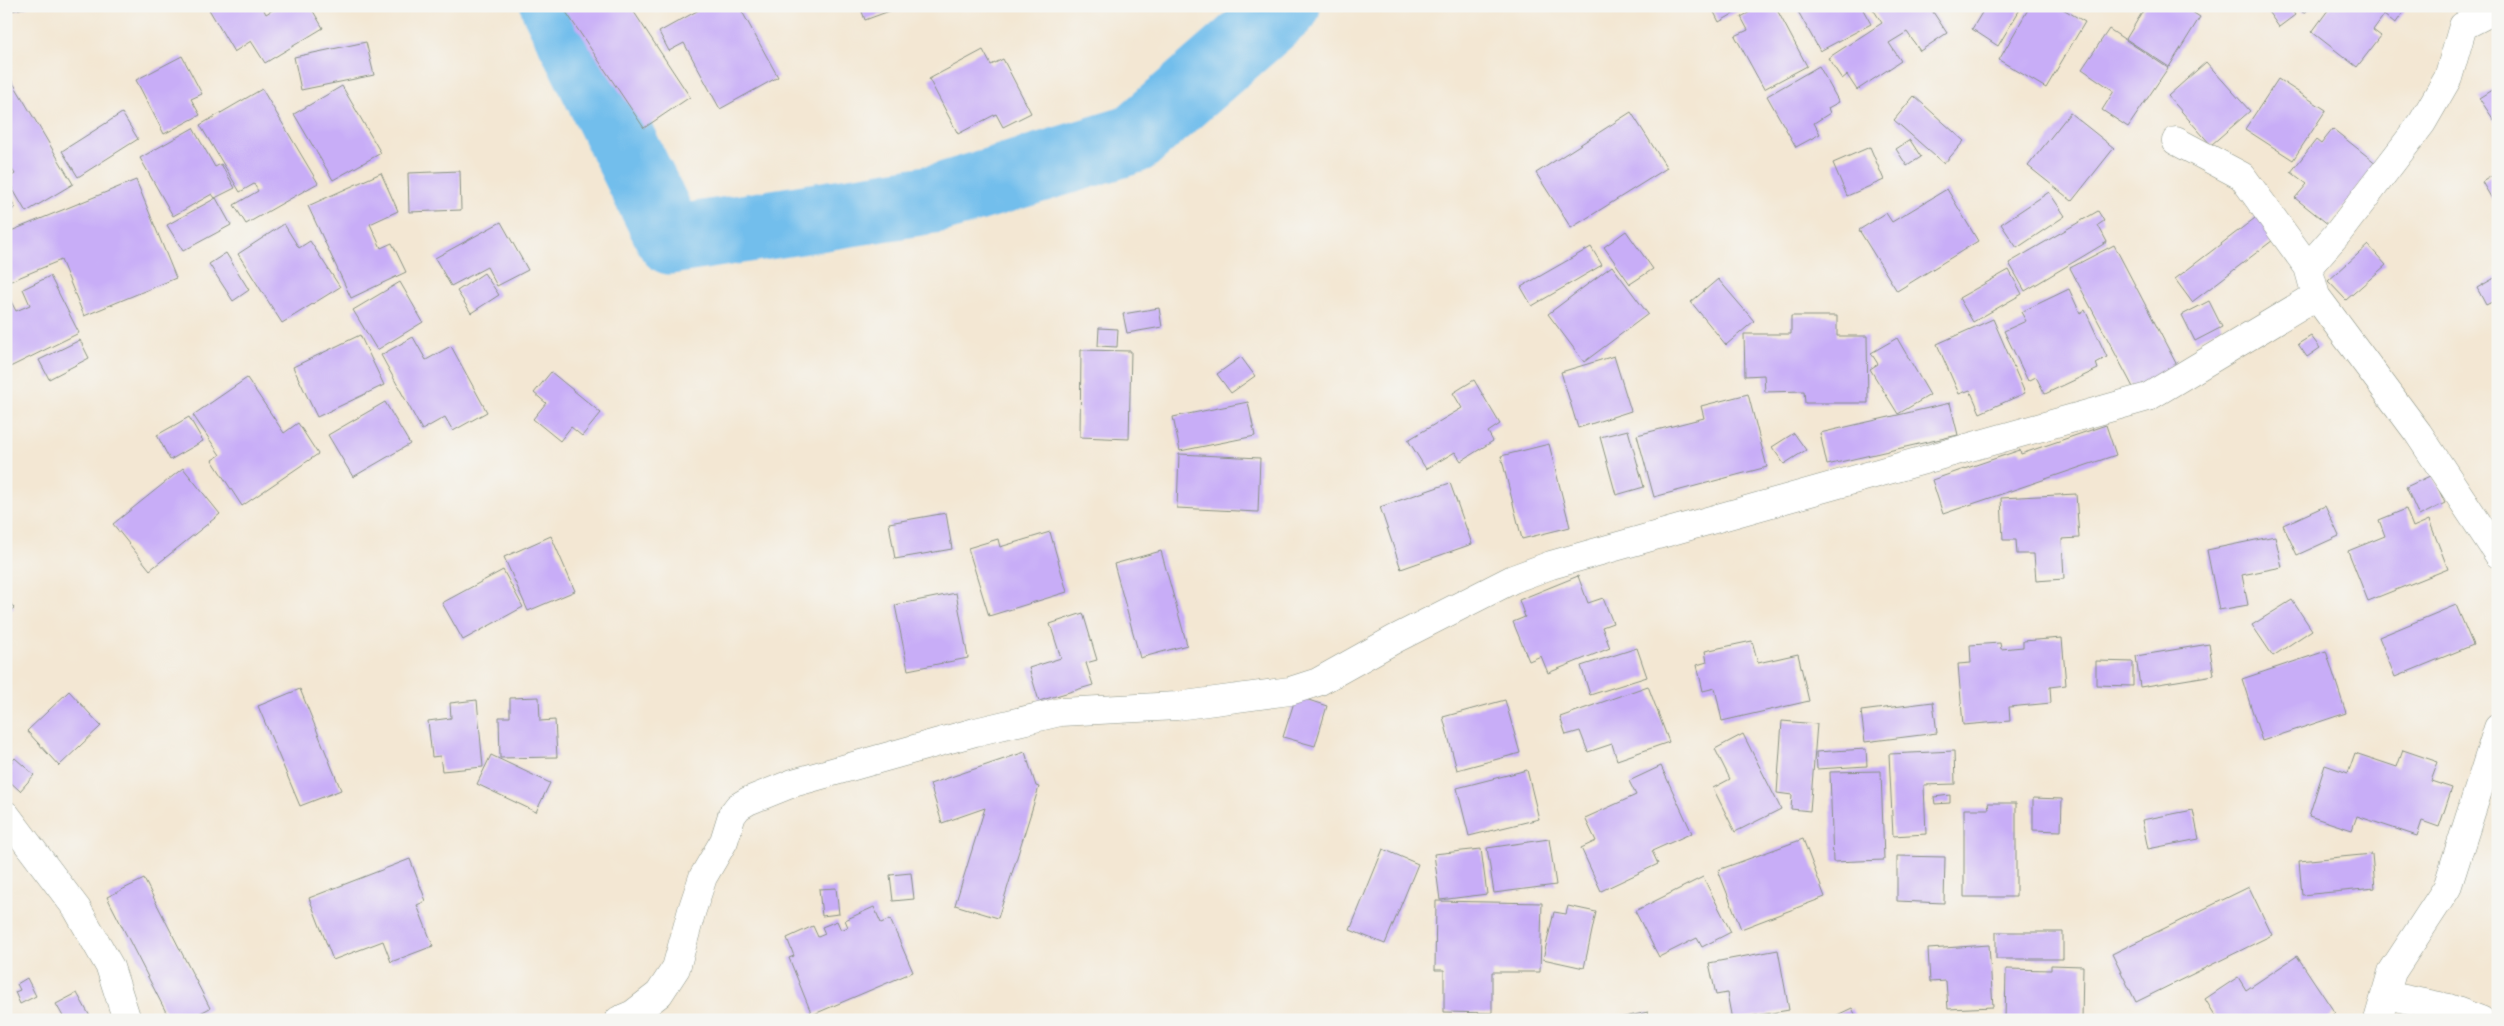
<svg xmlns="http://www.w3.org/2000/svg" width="2504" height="1026" font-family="Kalam,sans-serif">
	<rect width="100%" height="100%" fill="#f6f6f2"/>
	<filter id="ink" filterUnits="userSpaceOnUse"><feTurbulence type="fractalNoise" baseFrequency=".02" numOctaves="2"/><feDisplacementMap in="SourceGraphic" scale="10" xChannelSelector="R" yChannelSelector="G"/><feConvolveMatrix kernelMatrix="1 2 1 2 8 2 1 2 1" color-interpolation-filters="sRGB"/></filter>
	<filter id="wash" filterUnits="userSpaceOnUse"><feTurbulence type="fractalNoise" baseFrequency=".0096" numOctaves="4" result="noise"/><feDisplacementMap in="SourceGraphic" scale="20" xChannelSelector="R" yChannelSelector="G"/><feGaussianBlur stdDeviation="1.12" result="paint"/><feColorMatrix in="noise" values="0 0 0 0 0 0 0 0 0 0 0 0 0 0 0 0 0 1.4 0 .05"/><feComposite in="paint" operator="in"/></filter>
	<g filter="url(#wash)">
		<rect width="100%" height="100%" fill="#f3e7d3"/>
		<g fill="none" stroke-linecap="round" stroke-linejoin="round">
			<!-- river -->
			<path stroke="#72beec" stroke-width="69" d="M555,6l116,234 269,-42 194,-59 152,-133"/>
		</g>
		<g id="blocks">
			<!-- building -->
			<path fill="#c8adf7" d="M6,6h22v1l-22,5z
				M207,6h55l4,8 13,-8h31l13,22 -58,35 -14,-22 -17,11z
				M562,6h68l60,91 -46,31z
				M706,6h33l39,71 -58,32 -36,-66 -15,8 -10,-19z
				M860,6h43l-38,14z
				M1711,6h36l-28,16z
				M1761,6h14l32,60 -43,23 -29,-53 13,-6 -7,-13z
				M1795,6h66l10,18 -51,27z
				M1871,6h58l18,27 -27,18 -13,-19 -18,11 12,18 -44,29 -10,-15 -5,4 -14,-21 54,-35z
				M1986,6h36l-24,40 -26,-17z
				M2030,6h28l27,16 -39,66 -47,-28z
				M2146,6h37l17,11 -31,50 -43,-28z
				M2264,6h25l6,9 -16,12z
				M2299,6h14l-10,7z
				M2331,6h69l5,4 -10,14 -11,-9 -11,15 8,6 -24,31 -45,-35z
				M2109,29l59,39 -40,59 -26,-17 12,-19 -32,-22z
				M366,42l8,33 -73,15 -7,-33z
				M983,50l8,15 12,-6 28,54 -28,14 -7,-13 -38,20 -29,-55z
				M182,56l20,38 -11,5 9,16 -36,19 -28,-54z
				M2206,62l44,49 -39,34 -43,-49z
				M1819,66l20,36 -11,6 2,5 -16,10 6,11 -24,13 -29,-51z
				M2278,79l48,31 -33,50 -48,-31z
				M12,81l61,103 -47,28 -19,-33 8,-5 -9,-13v-77z
				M342,86l39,67 -48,27 -39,-66z
				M2498,86v40l-19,-28z
				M262,89l56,94 -72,41 -12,-19 24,-14 -4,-7 -14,8 -40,-67z
				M1914,96l50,45 -20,23 -50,-44z
				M1631,112l36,56 -96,60 -35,-55z
				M122,113l16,26 -60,38 -16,-26z
				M2070,113l44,35 -42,53 -44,-35z
				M193,128l22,39 6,-3 14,24 -20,10 -3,-4 -39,22 -33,-58z
				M2333,129l44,35 -48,61 -34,-27 12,-14 -16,-12 25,-32 5,4z
				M1910,140l11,17 -14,9 -11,-17z
				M1870,147l14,33 -37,16 -14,-33z
				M460,171l1,39 -52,2 -1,-39z
				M2498,172v37l-16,-27z
				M381,173l17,38 -28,13 11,24 11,-5 14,29 -55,26 -43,-92z
				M136,180l40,98 -92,38 -23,-56 -55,23v-50z
				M1947,189l31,52 -81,50 -38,-61 27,-17 6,9z
				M6,190l9,18 -9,4z
				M2049,192l16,24 -48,32 -16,-24z
				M216,198l15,27 -48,26 -16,-26z
				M2098,211l6,10 -6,4 9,17 -82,49 -16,-28z
				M2259,215l18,22 -85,65 -17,-23z
				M501,222l27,48 -31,16 -10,-19 -36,19 -16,-28z
				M284,224l15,24 11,-7 30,46 -58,36 -44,-69z
				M1626,231l27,38 -23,15 -26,-37z
				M2114,245l65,124 -44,22 -65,-123z
				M2368,245l18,20 -40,35 -18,-19z
				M1591,247l11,18 -70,41 -11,-19z
				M226,253l23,37 -16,11 -24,-37z
				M1612,266l36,48 -64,48 -36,-48z
				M2009,270l13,24 -49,28 -14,-24z
				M484,273l15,22 -28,18 -14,-22z
				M50,276l29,57 -73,36v-77l10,19 14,-6 -7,-16z
				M2498,276v23l-12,6 -9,-17z
				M1718,279l36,42 -28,24 -35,-43z
				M400,282l23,40 -46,28 -24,-40z
				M2069,289l11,24 5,-3 22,47 -11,6 2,6 -53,25 -9,-17 -8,4 -24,-50 22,-10 -5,-9z
				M2209,301l13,26 -27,14 -13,-26z
				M1159,308l3,19 -35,6 -4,-19z
				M1791,316h46v20h30l1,67h-63l-1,-12 -39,1 -1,-17 -19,1 -1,-42h47z
				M1993,319l32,74 -45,20 -10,-23 -11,4 -22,-50z
				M1099,328l19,1 -1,18 -19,-1z
				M360,335l24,50 -67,32 -24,-50z
				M2311,336l9,12 -13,9 -9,-13z
				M413,337l13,23 25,-14 36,66 -34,19 -8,-14 -23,13 -41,-75z
				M1897,338l33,57 -32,19 -28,-45 8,-5 -7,-11z
				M80,340l9,18 -40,21 -10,-19z
				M1081,350l50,1 -2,88 -49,-2z
				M1614,356l17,55 -53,17 -17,-56z
				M1241,357l14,19 -24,17 -14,-19z
				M551,372l50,41 -19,23 -11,-9 -11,14 -27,-22 13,-16 -12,-10z
				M247,378l37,55 14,-10 20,31 -76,52 -30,-46 8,-5 -27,-40z
				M1474,380l26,44 -12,8 5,9 -32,20 -6,-9 -29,17 -18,-29 54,-32 -9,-15z
				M1748,394l19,73 -113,30 -17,-62 67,-17 -3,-12z
				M385,402l25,42 -57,33 -25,-42z
				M1248,402l7,34 -75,15 -7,-34z
				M1950,403l8,32 -131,30 -7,-32z
				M189,417l14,24 -33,19 -13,-25z
				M2106,425l10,30 -173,59 -11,-34 88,-30 1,4z
				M1628,430l16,57 -28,8 -16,-58z
				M1794,433l12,17 -22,14 -12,-17z
				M1549,444l21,83 -48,12 -21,-83z
				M1179,454l81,4 -2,54 -81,-4z
				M183,468l37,46 -70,56 -37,-46z
				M2432,475l13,28 -26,13 -13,-29z
				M1450,483l22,61 -71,25 -21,-62z
				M2076,494l3,44 -17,1 2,40 -28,2 -2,-27h-17l-1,-14h-13l-2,-42z
				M2325,506l14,30 -42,19 -14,-30z
				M2406,509l7,18 16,-7 19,49 -80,32 -20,-50 37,-15 -6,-16z
				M946,513l6,36 -57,10 -6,-36z
				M1050,532l17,60 -78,24 -21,-68 30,-9 2,8z
				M551,536l24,55 -47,20 -24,-54z
				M2275,536l7,31 -40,8 6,30 -29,5 -12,-60z
				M1161,551l26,94 -47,13 -26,-94z
				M503,570l20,37 -60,33 -21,-37z
				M1578,576l10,27 15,-5 10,25 -11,4 8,21 -62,25 -7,-17 -12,5 -16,-39 12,-5 -6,-17z
				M956,593l12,65 -60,12 -13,-65z
				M6,597l8,11 -8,5z
				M2292,600l20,30 -39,26 -21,-31z
				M2456,605l17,40 -78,32 -16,-40z
				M1083,613l14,47 -11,3 7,22 -54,16 -10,-33 32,-10 -11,-34z
				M2062,638l4,47 -16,2 1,16 -42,4 1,14 -47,4 -5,-61 13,-1 -1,-18 30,-2 1,6 22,-2v-6z
				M1752,641l6,22 40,-9 11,47 -87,20 -7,-33 -12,3 -6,-26 10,-3 -2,-11z
				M2209,644l5,31 -74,12 -4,-31z
				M1637,648l10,29 -57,18 -9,-29z
				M2326,651l20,62 -84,28 -20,-62z
				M2096,661l37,1v24l-37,-1z
				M1648,686l21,56 -52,18 -5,-16 -24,8 -8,-21 -14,4 -6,-18z
				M300,689l41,101 -41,16 -42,-100z
				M69,691l32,35 -42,40 -32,-35z
				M1296,696l31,10 -12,40 -32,-9z
				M539,697l1,24 15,-1 2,37 -57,1 -1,-41h11v-19z
				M477,700l6,67 -41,4 -2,-15 -8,1 -4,-36 23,-3 -1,-15z
				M1505,700l15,53 -63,17 -14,-53z
				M1933,702l4,31 -72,9 -4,-31z
				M1782,721l35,3 -7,87 -19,-2 1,-14 -15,-2z
				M1743,734l38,75 -46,23 -22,-44 17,-9 -15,-30z
				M1866,749l1,17 -50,3 -1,-17z
				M2403,750l35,12 -7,19 21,7 -13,39 -17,-6 -5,15 -60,-20 -5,14 -43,-14 16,-51 23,8 7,-20 42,14z
				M1954,751l1,33 -31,1 2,49 -33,2 -4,-82z
				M1025,752l11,34 3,1 -41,131 -43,-13 30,-97 -43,15 -12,-39z
				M491,755l59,28 -14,29 -59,-28z
				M15,758l19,17 -14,16 -14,-13v-10z
				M1661,766l31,67 -40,18 6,13 -57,27 -20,-43 15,-7 -11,-23 51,-23 -7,-14z
				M1527,770l12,49 -70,17 -12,-48z
				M1881,771l3,89 -51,2 -3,-90z
				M1950,795v8l-15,1 -1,-7z
				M2033,798l29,1 -1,32 -28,-1z
				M1988,803h28v94h-52v-88h25z
				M2193,810l6,29 -51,10 -6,-29z
				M1549,839l7,46 -62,8 -7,-45z
				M1803,839l22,58 -84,32 -23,-59z
				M1383,849l35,15 -33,80 -35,-14z
				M1481,849l6,45 -47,6 -6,-46z
				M2372,854l3,34 -73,7 -3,-34z
				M1897,856l48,1 -1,46 -47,-2z
				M410,859l16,42 -9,4 16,41 -42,16 -8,-21 -50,19 -24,-62z
				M911,873l3,26 -21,2 -3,-26z
				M1703,877l28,55 -29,15 -5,-9 -38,19 -24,-46z
				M144,879l66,129 -23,12h-17l-63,-123z
				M2249,887l23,48 -136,67 -24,-48z
				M836,888l3,26 -17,2 -3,-27z
				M1436,901l106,2 -2,69h-48v41l-48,-1v-42h-9z
				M1568,906l28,6 -12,56 -41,-9 11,-47 12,2z
				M874,907l7,16 9,-4 23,53 -101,43 -23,-57 5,-2 -7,-18 26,-12 5,11 7,-3 -3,-7 15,-6 4,9 7,-3 -3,-7z
				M1996,932h67v27h-67z
				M1989,945l4,62 -45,2 -2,-28 -16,1 -2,-33z
				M1778,950l11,60 -57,10 -5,-27 -11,2 -7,-32z
				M2297,956l38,57 -10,7h-107l-13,-21 33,-22 8,13z
				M2051,965l32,1 -1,54h-77l1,-51 45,1z
				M27,978l9,18 -16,8 -5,-12 5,-2 -3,-6z
				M77,993l15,27h-27l-9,-16z
				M1852,1008l6,12h-24l-1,-3z
				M1648,1012l2,8h-35v-1z"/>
		</g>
	</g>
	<g filter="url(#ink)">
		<use href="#blocks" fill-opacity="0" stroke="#899284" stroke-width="1"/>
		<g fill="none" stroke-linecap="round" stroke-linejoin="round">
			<defs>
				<path id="street" d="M2176,141l66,35 66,91
					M2316,296l-8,-29 30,-34 84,-110 26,-45 15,-52 35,-18
					M6,815l71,94 33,58 17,53
					M2385,995l64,13 32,12
					M619,1020l14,-6 26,-20 17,-26 16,-58 11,-33 21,-36 8,-26 6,-8 10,-6 45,-18 182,-51 85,-20 117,-6 113,-15 28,-9 77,-43 118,-60 38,-14 597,-168 168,-101 102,137 80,121
					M2378,1020l14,-48 55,-84 51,-160"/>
			</defs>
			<!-- street casing -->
			<use href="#street" stroke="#899284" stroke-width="29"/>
			<!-- street -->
			<use href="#street" stroke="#fff" stroke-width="28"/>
		</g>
	</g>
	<!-- margin -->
	<rect width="2504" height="1026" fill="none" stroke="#f6f6f2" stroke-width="25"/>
</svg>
